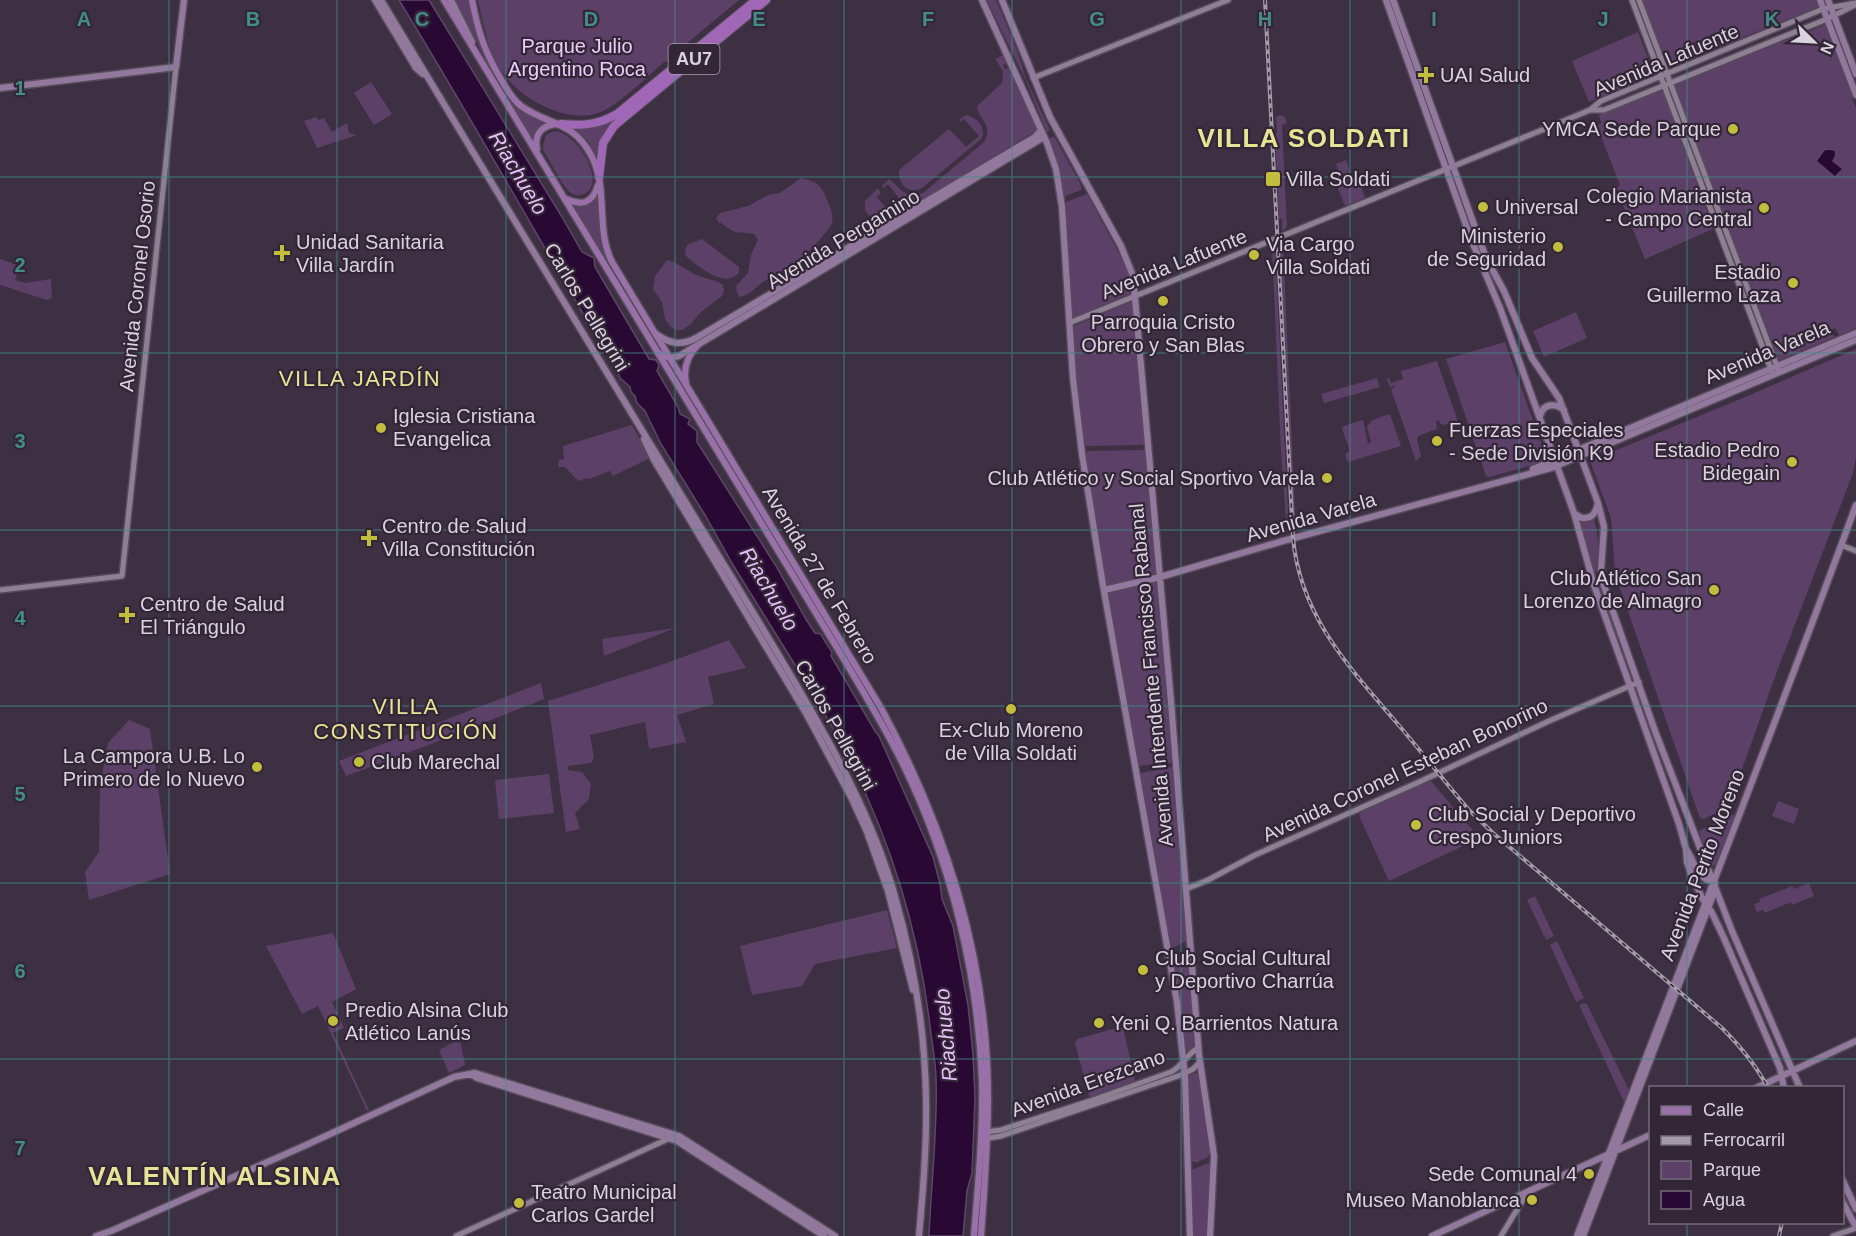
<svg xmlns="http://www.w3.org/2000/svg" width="1856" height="1236" font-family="Arial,sans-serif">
	<rect width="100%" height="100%" fill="#3d3042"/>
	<!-- green -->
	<path fill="#5d4068" d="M455,0h14l11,44 31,55 41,24 -5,1 -12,21 -37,-61z
		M478,0h261l-53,44 4,6 -3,3c-7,0 -10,-1 -16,4l1,4 -8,1c-17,15 -49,47 -69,52 -31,8 -74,-15 -92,-41 -15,-21 -19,-48 -25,-73z
		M987,0h9l21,50 9,29 24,51 -3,2 -21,-51z
		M1642,0h175l3,6 -153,62z
		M1825,25l31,83v220l-17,7 -4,-7 -4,2 3,7 -54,23 -2,-1 -37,-93 -67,-182z
		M1638,32l16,42 -65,28 -17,-41z
		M1003,55l3,8 -3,2 2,4 3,-1 29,62 -145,88 -8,2 -13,-2 -6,-8v-9l13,-13 3,5 -4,4 10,12 8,-7 4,4 4,-3 -15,-19 -4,4 -2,-2 7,-7c13,10 15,20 34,14l61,-51c10,-19 -5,-20 -7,-36l25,-23 1,-12 -8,-12z
		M371,82l21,32 -18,11 -20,-32z
		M1661,91l2,1 50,137 -68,30 -29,-71 4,-3 -23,-59 4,-3 -2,-8z
		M623,113l-25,45 -11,-18 -14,-13z
		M966,115c10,3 17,8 17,19l-2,5 -59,49c-14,7 -24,-4 -23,-18l50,-41 17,18 13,-11 -15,-17 -4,3 -1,-2z
		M1281,115l3,1 3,7 -5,2 5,102 -5,4v-12h-3l-4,-85 2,-1 -1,-16z
		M316,117l3,3 5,-2 8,14 15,-9 2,10 8,2 -40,13 -13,-27z
		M554,131c23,1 54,52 30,63 -4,2 -9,2 -13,-1 -8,-5 -22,-34 -28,-43v-5l3,-10z
		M1054,136l27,49v5l-16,6 -3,-3 -3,-23 -10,-31z
		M1346,160l5,14 5,-1 9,25 -20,8 -8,-20 6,-2 -7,-20z
		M801,178c16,4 20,6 26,22 3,7 7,14 5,22 -1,7 -24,31 -30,35 -12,10 -26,17 -39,25 -8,6 -13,13 -23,15l-3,-4 -1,-7 12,-13 3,-18 7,-15 -4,-6c-16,-3 -16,2 -30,-9 -9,-6 -2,2 -8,-7l4,-5 28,-7 20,-11 12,-2z
		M598,189l5,55 63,110 -20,-26 -76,-126 10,2z
		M1087,194l42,78 4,20 -58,25 -3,-2 -7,-110 1,-3z
		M702,239l37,28v6c-14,16 -40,-6 -53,-17l-1,-6 3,-6z
		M1281,243l2,3 13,286h-3l-15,-288z
		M1272,245h3l14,287 -2,1 -6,-80z
		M0,259l20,7 -5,14 10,3 26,-4 1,19 -5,2 -47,-15z
		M667,260l7,2 22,13 22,7 5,3 1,5 -2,6 -21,16 -11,13 -8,5h-6l-6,-4 -5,-7 -3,-17 -9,-13 2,-13z
		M1131,302l4,22 11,118 -3,3 -57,1 -3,-1 -9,-59 -2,-58 2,-2z
		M1576,312l11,26 -43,19 -11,-26z
		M1505,342l41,115 -13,8 -44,12 -3,-1 -40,-117z
		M1856,349v108l-3,16 -77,201 -30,84 -19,51 -24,10 -3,-1 -85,-244 -4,-56 -21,-57 153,-63z
		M1437,361l21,61 -16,3 -4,-5 -2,1 1,8 -19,7 -1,3 4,17 -5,5 -25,-72 4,-2v-1l-5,1 -3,-8 2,-1 2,5 12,-4 -2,-8z
		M1377,378l3,9 -56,16 -3,-9z
		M1390,414l11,32 -53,16 -3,-8 5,-3 -8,-22 2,-3 19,-6 5,24 3,-2 -4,-15 5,-7z
		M632,425l18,33 -37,18 -3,-5 -21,8 -2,-1 -9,3 -13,-14h-7l1,-7 5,-1 -1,-13z
		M1144,450l2,1 11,122 -3,3 -47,10 -1,-3 -21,-129 2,-3z
		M1594,519c5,17 6,41 0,57l-14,-54z
		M1155,581l2,1 16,178 -2,3 -32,3 -32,-171 3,-4z
		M675,628l-71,28 -2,-17z
		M729,640l17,28 -38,9 6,27 -37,11 9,27 -37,7 -4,-27 -55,13 4,23 -3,5 -23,3v4l14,2 9,12 -2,15 -14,14 5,16 -14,3 -18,-131 113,-36z
		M541,683l3,16 -118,47 -80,30 -7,-15z
		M129,720l21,9 20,145 -81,26 -4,-28 14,-20 1,-65 8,-44z
		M1170,767l2,1 3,22 12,151 -15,7 -12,-55 -20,-117 1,-3z
		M549,774l5,39 -55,6 -4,-39z
		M1430,780l46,54 6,3 -93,44 -30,-65 2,-4z
		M1778,801l21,8 -5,15 -22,-8z
		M1731,815h3v2l-16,48 -8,1 -11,-35z
		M1809,883l5,13 -22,9 -1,-3 -26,11 -2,-3 -6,2 -3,-8 6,-2 -1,-3 33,-13 2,3z
		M1535,896l19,40 -8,4 -19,-40z
		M887,910l10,38 -82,16 -13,22 -50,9 -12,-49z
		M333,933l23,56 -24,13 12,26 -11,5 36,77 -2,1 -49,-105 -16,8 -36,-68z
		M1557,941l27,57 -8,4 -26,-57z
		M1188,953l8,95 -1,2 -8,4 -2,-1 -13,-96z
		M1584,1003l3,1 42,86 -5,12 -45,-97z
		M1120,1027l3,1 12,52 -2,4 -40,14 -4,-2 -14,-53 2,-4z
		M460,1039l5,26 -16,8 -10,-23z
		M1195,1073l4,1 12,79 -4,5 -11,5 -2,-2 -4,2 -3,-84 2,-4z
		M1214,1161l-2,3 -5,72h-14l-2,-66z"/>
	<!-- water -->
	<path fill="#290834" stroke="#5e4567" stroke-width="1.5" d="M399,0h30l133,217 20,35 12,6 1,9 54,92 7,1 3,5 -2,6 21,36 2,7 10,5 -2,5 9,7v11l79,124 31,55 8,12 6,1c3,7 7,12 11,18l-1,4 44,75 4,5 54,121 7,27 2,15 11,27 15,79 5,49 2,44 -3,75 -5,18 -4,45h-34c2,-53 9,-106 7,-160 -1,-17 -4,-33 -6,-50 -13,-111 -50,-217 -106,-314h-7v-3l3,-4 -87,-140 -28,-50 -44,-71 -16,-33 -8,-8 -2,-7 -4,-4 -1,-5 -10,-9 -6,-18 -8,-9 -13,-24 -9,-12c-62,-105 -121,-211 -185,-315z
		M1828,149l7,1 1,5 -3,6 10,8 -8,8 -19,-16 8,-11z"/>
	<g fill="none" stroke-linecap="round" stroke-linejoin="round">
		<defs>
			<path id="tertiary" d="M1632,0l140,372
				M1639,0l139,369
				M1033,78l195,-78
				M1590,110h14l223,-91 28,-14
				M1069,323l478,-195 43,-18 11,-9 222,-92 33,-6
				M1841,545l15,6
				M0,590l122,-14 54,-509
				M1186,889l22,-9 47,-25 162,-72 132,-62 90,-39
				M986,1132l15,-2 89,-29 81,-29c12,-6 15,-17 27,-24
				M983,1139l18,-3 180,-61 12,-6 7,-7
				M456,1236l214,-98
				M1501,1236l26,-43
				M1833,1236l23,-8"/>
			<path id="secondary" d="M375,0l41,68 7,6
				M381,0c105,174 211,348 316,521 33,53 65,106 97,160 40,68 78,136 100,212 19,66 31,136 32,205 1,46 -3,92 -7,138
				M451,0l21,42
				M982,0l65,143 9,26 6,38 11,171 9,76 21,131 74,417 8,75 5,159
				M1002,0l48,117 71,129 12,30 38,426 28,353 15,101 -4,80
				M1386,0l85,239 29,69 74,205 20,72 85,239 7,25 1,13 5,14 10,22 10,15 11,23 57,132 4,20
				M1393,0l93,258 18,33 28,67 27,40 39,105 6,24 -3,43 2,13 52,148 77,200 68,157
				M1820,0l36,95
				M1828,0l28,74
				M0,88l176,-21 8,-67
				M656,334c14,10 25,12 40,4l339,-201 6,-7
				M658,353l12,5 9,-2 365,-219
				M1540,416c3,-12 14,-14 24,-6
				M644,439l10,21 153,255 44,82 16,35 21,59 25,99
				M1533,469l323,-136
				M1575,514l7,4c11,1 14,-6 16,-15
				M1104,590l56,-13 123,-36 268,-73 305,-128
				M1686,849c10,15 10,29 29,34
				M471,1074l6,4 200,63 147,95
				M1756,1088l100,-47
				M1842,1179l14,30
				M1842,1201l14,26
				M1507,1202l8,1 2,6
				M96,1236l15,-5 193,-85 150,-69 21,-4 204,63 156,100
				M1432,1236l218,-101
				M1577,1236c94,-244 189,-486 279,-731
				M1583,1236l132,-346"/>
			<path id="primary" d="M444,0l401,661c20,34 41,68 58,103 48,98 75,209 79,317 1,52 -4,104 -8,155
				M472,0c6,32 13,53 30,81 5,9 11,19 19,25 28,20 51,14 70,49 18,33 4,74 21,107l269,446c66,122 107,251 107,391 0,46 -4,92 -7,137
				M537,149c-3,-15 5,-24 20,-25
				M564,198c17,8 28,7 34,-13
				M686,383c-3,-15 1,-27 12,-38"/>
			<path id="motorway" d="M561,124c21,2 37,1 56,-10l139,-114
				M599,177l4,-34 11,-17 152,-126"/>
		</defs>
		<!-- tertiary casing -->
		<use href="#tertiary" stroke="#574c5b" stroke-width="8"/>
		<!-- secondary casing -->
		<use href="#secondary" stroke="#574c5b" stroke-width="9"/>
		<!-- primary casing -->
		<use href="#primary" stroke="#574c5b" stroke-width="9"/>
		<!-- motorway casing -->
		<use href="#motorway" stroke="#574c5b" stroke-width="10"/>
		<!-- tertiary -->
		<use href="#tertiary" stroke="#8e7f93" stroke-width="5"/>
		<!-- secondary -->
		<use href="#secondary" stroke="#93789e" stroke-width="6"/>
		<!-- primary -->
		<use href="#primary" stroke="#9971a8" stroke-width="6"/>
		<!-- motorway -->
		<use href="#motorway" stroke="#a067b6" stroke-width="8"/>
		<defs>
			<path id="rail" d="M1265,0l28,538c7,77 55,128 103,184 25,29 48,59 73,88l24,23 229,195c18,18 34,37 46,60
				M1779,1236l3,-14"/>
		</defs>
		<!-- rail casing -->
		<use href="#rail" stroke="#a49aa8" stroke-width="4"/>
		<!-- rail -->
		<use href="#rail" stroke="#322637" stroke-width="1.5" stroke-dasharray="4.5" stroke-linecap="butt"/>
	</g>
	<!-- grid -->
	<path fill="none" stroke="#428d8a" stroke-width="1.5" stroke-opacity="0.55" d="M169,0v1236M337,0v1236M506,0v1236M675,0v1236M844,0v1236M1012,0v1236M1181,0v1236M1350,0v1236M1519,0v1236M1687,0v1088M0,177h1856M0,353h1856M0,530h1856M0,706h1856M0,883h1856M0,1059h1856M1687,1222v14"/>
	<!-- markers -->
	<g fill="#c3bd3e" stroke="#322637" stroke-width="2">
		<path d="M1423 66h6v6h6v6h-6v6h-6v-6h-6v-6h6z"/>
		<circle cx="1733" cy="129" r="6"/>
		<rect x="1265" y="171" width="16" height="16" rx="3"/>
		<circle cx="1483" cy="207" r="6"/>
		<circle cx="1764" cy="208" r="6"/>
		<circle cx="1558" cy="247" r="6"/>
		<path d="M279 244h6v6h6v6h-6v6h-6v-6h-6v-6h6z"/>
		<circle cx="1254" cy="255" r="6"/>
		<circle cx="1793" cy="283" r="6"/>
		<circle cx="1163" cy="301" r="6"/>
		<circle cx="381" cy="428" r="6"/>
		<circle cx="1437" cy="441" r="6"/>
		<circle cx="1792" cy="462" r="6"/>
		<circle cx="1327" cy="478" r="6"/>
		<path d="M366 529h6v6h6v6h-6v6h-6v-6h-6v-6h6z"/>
		<circle cx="1714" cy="590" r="6"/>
		<path d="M124 606h6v6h6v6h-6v6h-6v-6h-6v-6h6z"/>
		<circle cx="1011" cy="709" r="6"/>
		<circle cx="359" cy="762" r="6"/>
		<circle cx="257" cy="767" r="6"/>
		<circle cx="1416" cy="825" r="6"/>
		<circle cx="1143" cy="970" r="6"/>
		<circle cx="333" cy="1021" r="6"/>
		<circle cx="1099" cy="1023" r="6"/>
		<circle cx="1589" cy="1174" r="6"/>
		<circle cx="1532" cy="1200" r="6"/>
		<circle cx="519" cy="1203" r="6"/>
	</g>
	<g text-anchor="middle" stroke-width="4.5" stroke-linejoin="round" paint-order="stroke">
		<!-- shield labels -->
		<rect fill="#322637" stroke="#a89eab" stroke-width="1.5" x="668.5" y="44" width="51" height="30" rx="4.5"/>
		<g font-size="18" font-weight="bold" fill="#dad2dd">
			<text x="694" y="65">AU7</text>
		</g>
		<!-- park labels -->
		<g font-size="20" fill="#edccfa" stroke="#322637">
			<text x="577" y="53">Parque Julio<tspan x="577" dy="23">Argentino Roca</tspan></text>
		</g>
		<!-- street labels -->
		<g font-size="20" fill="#dad2dd" stroke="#322637">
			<text transform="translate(1666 60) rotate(-23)" y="7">Avenida Lafuente</text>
			<text transform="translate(843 239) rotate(-31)" y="7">Avenida Pergamino</text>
			<text transform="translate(1174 264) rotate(-22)" y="7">Avenida Lafuente</text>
			<text transform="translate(137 286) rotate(-84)" y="7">Avenida Coronel Osorio</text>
			<text transform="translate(587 307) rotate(59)" y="7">Carlos Pellegrini</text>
			<text transform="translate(1767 352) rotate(-23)" y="7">Avenida Varela</text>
			<text transform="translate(1311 517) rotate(-16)" y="7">Avenida Varela</text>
			<text transform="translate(820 575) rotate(59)" y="7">Avenida 27 de Febrero</text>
			<text transform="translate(1151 675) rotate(-95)" y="7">Avenida Intendente Francisco Rabanal</text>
			<text transform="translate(836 725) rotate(61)" y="7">Carlos Pellegrini</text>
			<text transform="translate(1405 770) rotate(-25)" y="7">Avenida Coronel Esteban Bonorino</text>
			<text transform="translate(1702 865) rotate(-69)" y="7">Avenida Perito Moreno</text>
			<text transform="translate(1088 1083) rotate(-20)" y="7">Avenida Erezcano</text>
		</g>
		<!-- poi labels -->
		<g font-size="20" fill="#dad2dd" stroke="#322637" text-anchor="start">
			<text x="1440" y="82">UAI Salud</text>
			<text x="1721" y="136" text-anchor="end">YMCA Sede Parque</text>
			<text x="1286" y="186">Villa Soldati</text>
			<text x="1752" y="203" text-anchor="end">Colegio Marianista<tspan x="1752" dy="23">- Campo Central</tspan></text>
			<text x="1495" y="214">Universal</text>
			<text x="1546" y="243" text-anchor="end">Ministerio<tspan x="1546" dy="23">de Seguridad</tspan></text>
			<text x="296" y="249">Unidad Sanitaria<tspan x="296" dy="23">Villa Jardín</tspan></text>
			<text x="1266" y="251">Via Cargo<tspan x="1266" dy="23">Villa Soldati</tspan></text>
			<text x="1781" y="279" text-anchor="end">Estadio<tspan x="1781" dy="23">Guillermo Laza</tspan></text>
			<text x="1163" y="329" text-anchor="middle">Parroquia Cristo<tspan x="1163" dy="23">Obrero y San Blas</tspan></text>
			<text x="393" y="423">Iglesia Cristiana<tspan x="393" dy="23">Evangelica</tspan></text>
			<text x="1449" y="437">Fuerzas Especiales<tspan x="1449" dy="23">- Sede División K9</tspan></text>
			<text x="1780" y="457" text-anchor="end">Estadio Pedro<tspan x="1780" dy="23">Bidegain</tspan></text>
			<text x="1315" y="485" text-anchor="end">Club Atlético y Social Sportivo Varela</text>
			<text x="382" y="533">Centro de Salud<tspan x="382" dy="23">Villa Constitución</tspan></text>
			<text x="1702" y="585" text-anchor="end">Club Atlético San<tspan x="1702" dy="23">Lorenzo de Almagro</tspan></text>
			<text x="140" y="611">Centro de Salud<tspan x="140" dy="23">El Triángulo</tspan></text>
			<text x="1011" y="737" text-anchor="middle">Ex-Club Moreno<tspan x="1011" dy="23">de Villa Soldati</tspan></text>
			<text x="245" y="763" text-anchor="end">La Campora U.B. Lo<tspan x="245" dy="23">Primero de lo Nuevo</tspan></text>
			<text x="371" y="769">Club Marechal</text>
			<text x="1428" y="821">Club Social y Deportivo<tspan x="1428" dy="23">Crespo Juniors</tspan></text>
			<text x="1155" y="965">Club Social Cultural<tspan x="1155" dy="23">y Deportivo Charrúa</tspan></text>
			<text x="345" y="1017">Predio Alsina Club<tspan x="345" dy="23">Atlético Lanús</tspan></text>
			<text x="1111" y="1030">Yeni Q. Barrientos Natura</text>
			<text x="1577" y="1181" text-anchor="end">Sede Comunal 4</text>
			<text x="531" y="1199">Teatro Municipal<tspan x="531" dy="23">Carlos Gardel</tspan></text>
			<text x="1520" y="1207" text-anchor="end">Museo Manoblanca</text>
		</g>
		<!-- water labels -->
		<g font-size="21" font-style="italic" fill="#e9befa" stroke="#322637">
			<text transform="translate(518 173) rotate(59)" y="7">Riachuelo</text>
			<text transform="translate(769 589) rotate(59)" y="7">Riachuelo</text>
			<text transform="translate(946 1035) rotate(-95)" y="7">Riachuelo</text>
		</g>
		<!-- quarter labels -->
		<g font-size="22" letter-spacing="1.5" fill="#e7e495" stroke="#322637">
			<text x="360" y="386">VILLA JARDÍN</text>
			<text x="406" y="714">VILLA<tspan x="406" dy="25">CONSTITUCIÓN</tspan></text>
		</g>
		<!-- district labels -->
		<g font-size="26" font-weight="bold" letter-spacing="1.5" fill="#e7e495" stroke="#322637">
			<text x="1304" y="147">VILLA SOLDATI</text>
			<text x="215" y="1185">VALENTÍN ALSINA</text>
		</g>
	</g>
	<g font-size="20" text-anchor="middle" font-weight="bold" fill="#428d8a" stroke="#322637" stroke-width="4.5" stroke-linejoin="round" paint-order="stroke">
		<text x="84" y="26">A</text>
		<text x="253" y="26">B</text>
		<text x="422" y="26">C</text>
		<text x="591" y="26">D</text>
		<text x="759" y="26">E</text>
		<text x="928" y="26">F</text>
		<text x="1097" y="26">G</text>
		<text x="1265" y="26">H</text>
		<text x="1434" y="26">I</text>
		<text x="1603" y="26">J</text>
		<text x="1772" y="26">K</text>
		<text x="20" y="95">1</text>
		<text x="20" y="272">2</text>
		<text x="20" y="448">3</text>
		<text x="20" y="625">4</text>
		<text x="20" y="801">5</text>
		<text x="20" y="978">6</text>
		<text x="20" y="1155">7</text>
	</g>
	<!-- legend -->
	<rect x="1649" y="1086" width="195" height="138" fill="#322637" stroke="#756b79" stroke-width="1.5"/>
	<rect x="1661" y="1106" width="30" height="9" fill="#9971a8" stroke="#756b79" stroke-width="1.5"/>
	<text x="1703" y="1116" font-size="18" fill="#dad2dd">Calle</text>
	<rect x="1661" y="1136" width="30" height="9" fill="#a49aa8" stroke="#756b79" stroke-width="1.5"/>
	<text x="1703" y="1146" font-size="18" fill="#dad2dd">Ferrocarril</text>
	<rect x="1661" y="1161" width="30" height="18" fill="#5d4068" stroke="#756b79" stroke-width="1.5"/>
	<text x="1703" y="1176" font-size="18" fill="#dad2dd">Parque</text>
	<rect x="1661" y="1191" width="30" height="18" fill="#290834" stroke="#756b79" stroke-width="1.5"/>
	<text x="1703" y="1206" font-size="18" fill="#dad2dd">Agua</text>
	<!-- north arrow -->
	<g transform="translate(1814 42) rotate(114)" stroke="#322637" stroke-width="4.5" paint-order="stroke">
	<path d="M0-4.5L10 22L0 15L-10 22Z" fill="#dad2dd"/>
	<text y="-9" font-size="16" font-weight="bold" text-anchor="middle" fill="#dad2dd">N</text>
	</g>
</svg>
